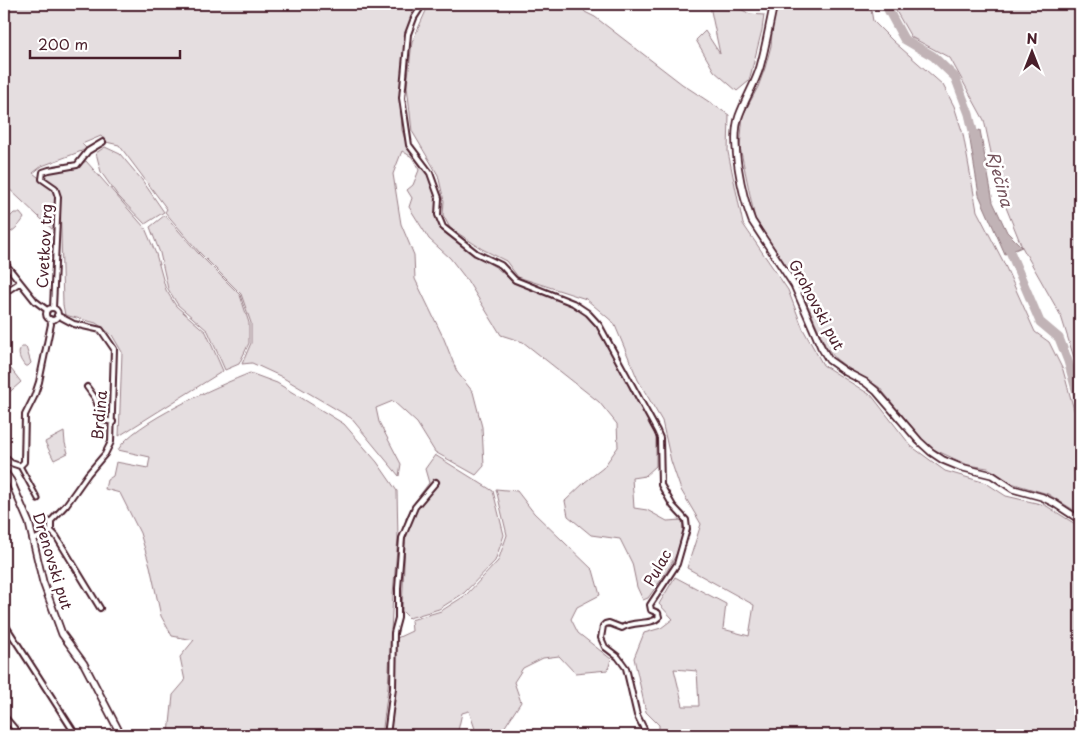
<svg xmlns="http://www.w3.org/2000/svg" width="1084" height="739" font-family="'Playpen Sans',sans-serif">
	<rect width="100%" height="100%" fill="#fff"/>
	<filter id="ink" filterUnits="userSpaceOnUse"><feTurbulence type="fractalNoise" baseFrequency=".02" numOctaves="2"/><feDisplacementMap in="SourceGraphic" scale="10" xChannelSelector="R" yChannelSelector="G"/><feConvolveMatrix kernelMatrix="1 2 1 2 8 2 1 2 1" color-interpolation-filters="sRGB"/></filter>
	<g filter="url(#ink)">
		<!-- green -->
		<path fill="#e5dee0" stroke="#987e86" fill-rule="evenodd" d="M4,4h417l-8,13 -9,26 -4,54 2,33 6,19 20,26 9,24 -1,19 5,12 29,22 27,16 16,14 59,24 14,9 12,12 20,40 10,15 2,7 26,47v30l-11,10 -13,2 2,30 13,2 20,11 15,-1c5,28 -19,57 -34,78l-5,2 -6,-13 -5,-24 -12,-24 -29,-4 -23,-19 -3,-15 20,-19 18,-14 15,-21 -1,-23 -18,-22 -76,-60 -22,-7 -34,-55 -17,-22 -21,-19 -20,-32 3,-9 -5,-8 6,-5 6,-15 -7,-13 -10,-6 -9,23 8,50 13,31 1,24 29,60 13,33 16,20 9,35 2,39 -8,9 -41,-23 -18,-29 -24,-22 -17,7 3,14 22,42 -2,12 -48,-58 -71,-42 -28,-13 -10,1 9,-21v-20l-10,-29 -42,-42 -34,-40 2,-3 -48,-64 -13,-3 -5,-6 -19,8 5,5 -45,17 -9,7 21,17 2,6 -1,36 -51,-48z
			M429,4h151l5,8 10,5 87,67 47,31 -1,37 15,72 45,66 15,39 20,36 49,31 39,50 34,25 41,12 20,13 39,9 35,22v208h-421v-10l-13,-13 -12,-54 10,-25 17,-5 12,-9 -14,-15 16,-27 51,27 -3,25 26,7 5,-31 -67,-37 14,-44 -20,-34 -10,-29 -9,-40 -24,-41 -24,-57 -28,-24 -68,-22 -12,-16 -24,-12 -32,-21 -7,-13 1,-14 -6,-26 -26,-44 -5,-45 5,-44zM674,669l23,2 2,35h-16z
			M724,4h7l19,10 14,1 -2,15 -13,51 -12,10 -23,-20 -18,-31 9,-9 15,23 -10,-48z
			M778,4h92l3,17 20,20 50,44 11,21 9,28 14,77 26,50 32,71 14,10 14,28 11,40 6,15v89l-32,-20 -37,-11 -23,-15 -20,-3 -35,-16 -10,-9 -44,-53 -31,-19 -12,-9 -10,-12 -28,-64 -43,-64 -15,-72 3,-32 15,-28 7,-19 6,-22 2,-26z
			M892,4h188v373l-19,-61 -39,-69 -23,-57 -15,-70 -34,-62 -39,-21z
			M105,147l15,7 22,26 22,32 -19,12 -27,-28 -17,-24 -5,-19z
			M86,161l59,67 11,26 10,36 10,16 30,26 17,39 -104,65 3,-84 -10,-17 -16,-12 -31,-8 -2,-10 -3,-109 -3,-8 -13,-9 2,-6 31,-6z
			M14,213h6l4,5c-4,7 -13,16 -20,17v-12z
			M165,215l33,38 42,42 9,28v20l-10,21 -14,6 -17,-39 -30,-26 -10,-16 -8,-36 -10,-26z
			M21,347h5l5,16 -3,3h-3c-5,-6 -8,-12 -4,-19z
			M11,369l10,13 -17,15v-24z
			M250,373l27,10 67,41 33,38 20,29 1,47 -5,56 -5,94 -6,47h-216l3,-1 4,-39 12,-14 -5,-24 14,-17 -22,-4 -11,-20 -11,-50 -10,-33 -20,-40 -15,-4 2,-9 6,-4 3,-14 32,6 2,-11 -32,-7c14,-27 102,-65 132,-77z
			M64,432l1,11 3,10 -14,7 -9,-18z
			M435,455l58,36 11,44 -9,26 -31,32 -25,16 -30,9 -7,-7 4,-93 8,-15 15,-20 -4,-14z
			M496,489l21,2 17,22 59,57 7,25 -23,12 -6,12 7,14 33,26 -3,11 -33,3 -16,-17 -16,2 -20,10 -9,14 7,20 -17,26 1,7h-28l-8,-24 -7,2 -5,22h-67l6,-47 1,-50 15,-7 -1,-11 30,-9 25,-16 32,-34 9,-26z"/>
		<!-- water -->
		<path fill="#c1b3b6" stroke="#91787e" d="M980,130l13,72 14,30 15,15 -17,7 -26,-59 -10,-61z"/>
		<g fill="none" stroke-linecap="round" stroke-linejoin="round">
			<!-- river -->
			<path stroke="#c1b3b6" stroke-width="9" d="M885,4l19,35 29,17 22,21 14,37 7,30
				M1006,242l34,80 19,16 9,23 12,43"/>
			<defs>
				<path id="pedestrian" d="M20,466l18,33"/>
				<path id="minor" d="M423,4l-9,14 -6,16 -6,64 7,47 21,28 5,14 4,11 -1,17 5,12 33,26 25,12 14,15 58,23 15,10 11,12 58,106 3,7 1,47 12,21 13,14 1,9 -10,35 -27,41 1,5 7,3 1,4c-8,9 -26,3 -37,11l-13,-5 -4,1 -2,2 -2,12 4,9 13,10 8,11 11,47 10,20
					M4,262l31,39 12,9
					M4,293l15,-10
					M53,308l5,-111 -3,-9 -13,-9 1,-7 6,-2 28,-5 11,-14 15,-9
					M46 314a6 6 0 1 1 12 0a6 6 0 1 1-12 0Z
					M87,387l8,11 8,22 10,2
					M4,456l7,7 9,3 4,-4 1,-47 9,-18 5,-15 12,-58 -1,-5
					M51,531l5,5 44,72
					M33,540l18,-9v-10l15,-16 22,-31 17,-20 6,-12 3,-93 -13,-19 -27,-6 -17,-9
					M4,623l72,112
					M4,716l16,19
					M387,735l6,-47 1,-55 4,-15v-30l4,-50 13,-31 21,-25"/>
				<path id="secondary" d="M774,4c-5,21 -8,42 -14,63 -5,17 -15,32 -21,49 -9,25 3,80 13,105l42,64 27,62 8,13 17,12 19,10 11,9 43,50 12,11 12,8 17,7 32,8 21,14 29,8 12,6 26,17
					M4,471l7,10 18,42 14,59 19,52 22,30 37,71"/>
			</defs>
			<!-- pedestrian casing -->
			<use href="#pedestrian" stroke="#4a1f2b" stroke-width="7"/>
			<!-- minor casing -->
			<use href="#minor" stroke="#4a1f2b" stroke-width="8"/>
			<!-- secondary casing -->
			<use href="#secondary" stroke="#4a1f2b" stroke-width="9"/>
			<!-- pedestrian -->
			<use href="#pedestrian" stroke="#fff" stroke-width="3"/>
			<!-- minor -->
			<use href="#minor" stroke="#fff" stroke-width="4"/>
			<!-- secondary -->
			<use href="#secondary" stroke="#fff" stroke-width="5.5"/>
		</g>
	</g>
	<g text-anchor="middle" stroke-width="5" stroke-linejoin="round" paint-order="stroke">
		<!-- street labels -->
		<g font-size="15" fill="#4a1f2b" stroke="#fff">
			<text transform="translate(45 246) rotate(-87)" y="5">Cvetkov trg</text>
			<text transform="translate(816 305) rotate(62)" y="5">Grohovski put</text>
			<text transform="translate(100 415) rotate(-85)" y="5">Brdina</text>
			<text transform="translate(52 561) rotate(73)" y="5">Drenovski put</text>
			<text transform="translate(658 568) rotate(-60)" y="5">Pulac</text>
		</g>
		<!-- water labels -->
		<g font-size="16" font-style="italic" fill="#74535c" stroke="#fff">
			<text transform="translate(1000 179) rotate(75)" y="6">Rječina</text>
		</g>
	</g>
	<!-- margin -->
	<rect width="1084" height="739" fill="none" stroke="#fff" stroke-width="20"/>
	<rect x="10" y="10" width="1064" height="719" fill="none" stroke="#4a1f2b" stroke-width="2" filter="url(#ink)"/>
	<!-- north arrow -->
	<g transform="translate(1032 52)" stroke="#ffffff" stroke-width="4" paint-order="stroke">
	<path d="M0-4L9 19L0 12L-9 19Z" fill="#4a1f2b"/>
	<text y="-8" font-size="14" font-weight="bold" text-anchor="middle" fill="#4a1f2b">N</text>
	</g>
	<!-- scale -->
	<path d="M30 50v8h150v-8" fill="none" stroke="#4a1f2b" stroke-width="2.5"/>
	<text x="38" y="50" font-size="15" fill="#4a1f2b" stroke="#ffffff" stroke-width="4" paint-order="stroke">200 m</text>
</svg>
